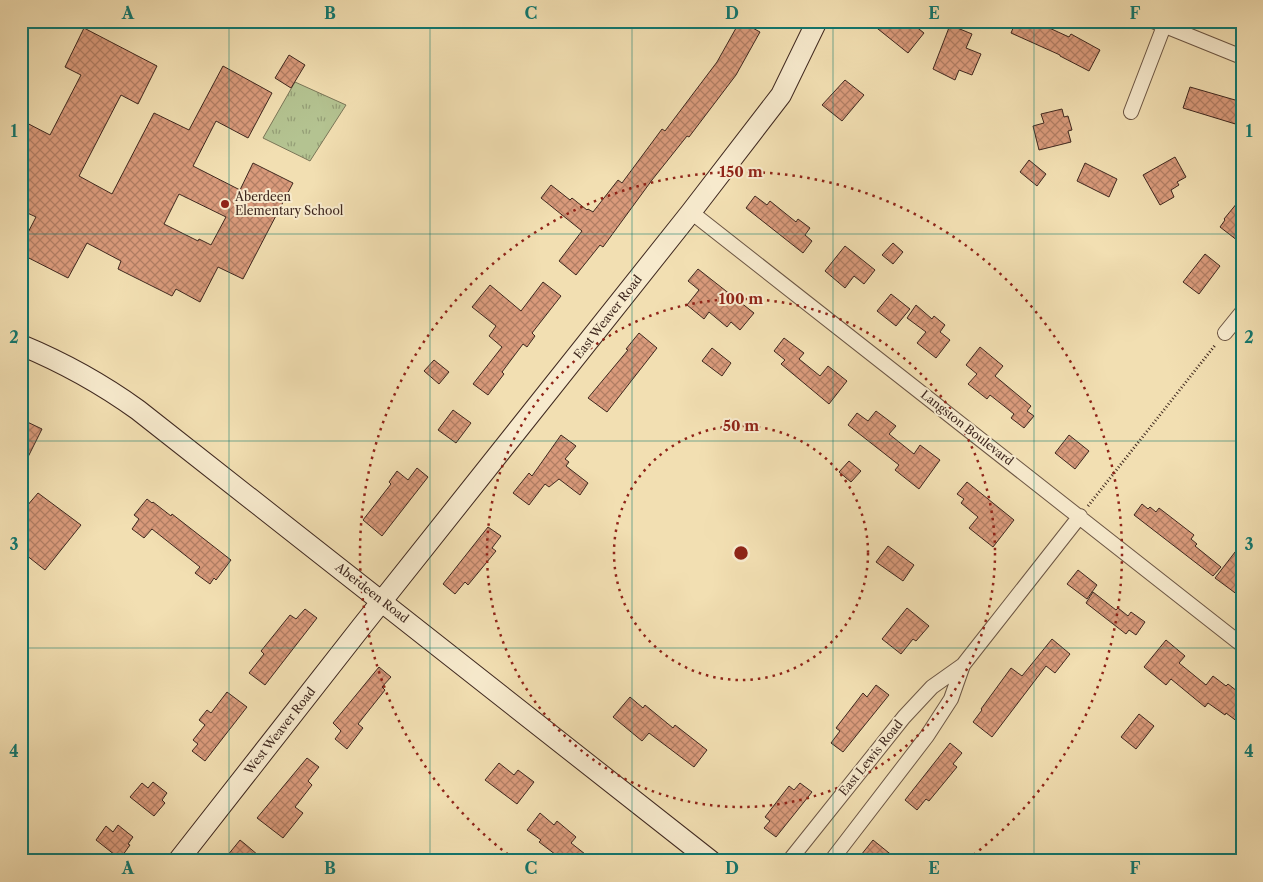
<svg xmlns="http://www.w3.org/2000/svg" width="1263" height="882" font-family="'Libre Caslon Text',serif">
	<defs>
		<pattern id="park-tufts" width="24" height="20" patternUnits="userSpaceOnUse" patternTransform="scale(1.25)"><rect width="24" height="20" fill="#b4c391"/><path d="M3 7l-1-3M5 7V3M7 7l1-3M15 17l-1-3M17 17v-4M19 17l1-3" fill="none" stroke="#949e76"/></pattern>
		<pattern id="building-cross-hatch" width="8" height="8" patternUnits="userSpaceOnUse" patternTransform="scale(1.25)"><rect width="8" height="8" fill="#d99a7b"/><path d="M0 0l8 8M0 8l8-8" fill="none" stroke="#b17e64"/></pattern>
	</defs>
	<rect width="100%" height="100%" fill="#f2dfb2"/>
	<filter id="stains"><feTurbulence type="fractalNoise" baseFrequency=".004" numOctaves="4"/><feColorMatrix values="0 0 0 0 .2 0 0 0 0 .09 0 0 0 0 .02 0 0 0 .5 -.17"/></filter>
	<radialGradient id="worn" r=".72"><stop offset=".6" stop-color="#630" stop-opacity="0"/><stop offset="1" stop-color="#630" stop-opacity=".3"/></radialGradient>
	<!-- park -->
	<path fill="url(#park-tufts)" stroke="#7a7658" d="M295,82l51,23 -36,56 -47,-23z"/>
	<!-- building -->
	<path fill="url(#building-cross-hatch)" stroke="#3f281f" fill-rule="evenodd" d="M740,21l20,11 -24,43 -47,62 -2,-1 -35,44 -49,67 -3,-2 -24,30 -17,-14 23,-30 -41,-33 10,-13 19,15 2,-2 15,12 1,-1 5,3 25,-32 4,3 40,-54 3,2 52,-69z
		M868,21h41l15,12 -16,20z
		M1016,21h18l35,16 2,-3 29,16 -11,21 -29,-15v-1l-49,-22z
		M950,25l22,9 -6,14 15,6 -9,21 -13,-5 -4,10 -22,-11z
		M84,28l73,38 -19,38 -17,-9 -42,81 33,18 42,-81 35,17 34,-64 49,27 -24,45 -32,-17 -23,45 47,24 13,-27 40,20 -50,96 -25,-12 -18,35 -24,-13 -4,7 -54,-27 3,-8 -34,-18 -19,35 -47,-24v-8l15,-29 -15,-7v-90l29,15 31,-60 -16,-8zM179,194l47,23 -15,28 -12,-6 -1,2 -34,-17z
		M289,55l16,10 -14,23 -16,-10z
		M845,80l19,15 -22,26 -20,-16z
		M1190,87l52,15v24l-59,-18z
		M1062,109l2,8 4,-1 4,14 -4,1 3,11 -32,8 -6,-24 11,-3 -3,-9z
		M1175,157l11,20 -9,5 2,3 -8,5 3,7 -14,8 -17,-30z
		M1029,160l17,14 -9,12 -17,-14z
		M1085,163l32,16 -8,18 -32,-16z
		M755,196l12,9 3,-4 26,21 2,-3 12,9 -5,7 7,6 -9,12 -57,-45z
		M1242,197v47l-22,-17 5,-7 -1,-1z
		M893,243l10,9 -10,12 -11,-9z
		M845,246l30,24 -11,14 -10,-8 -9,12 -20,-17z
		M1205,254l15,12 -21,28 -16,-12z
		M698,269l56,44 -14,17 -9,-8 -4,5 -18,-15 -5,7 -17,-14 12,-15 -11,-9z
		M543,282l18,14 -29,37 3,3 -8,11 -4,-3 -21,28 2,2 -16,21 -15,-11 29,-37 -13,-11 7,-10 -24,-19 18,-22 31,26z
		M891,294l19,15 -14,17 -19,-15z
		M916,305l16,14 2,-3 11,9 -5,7 10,8 -14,18 -19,-15 9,-11 -19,-14z
		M639,333l18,15 -50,64 -19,-14 40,-48 -2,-1z
		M784,338l20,15 -5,6 21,17 8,-10 19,15 -18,23 -48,-40 4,-4 -11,-9z
		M980,347l23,19 -8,10 36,30 -4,5 7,5 -10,12 -13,-10 3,-4 -24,-19 -3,4 -19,-15 9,-10 -11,-9z
		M712,348l19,15 -9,13 -20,-15z
		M434,360l15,12 -10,12 -15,-13z
		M453,410l18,13 -15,20 -18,-13z
		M876,411l20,15 -7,8 25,20 6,-9 20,15 -21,29 -24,-19 4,-5 -51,-40 9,-12 11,8z
		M21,419l21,10 -21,42z
		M561,435l15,11 -11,13 4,3 -3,4 22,17 -8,12 -21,-16 -10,8 -4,-3 -16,21 -16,-12 16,-20 3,3z
		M1069,435l20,16 -14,18 -20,-16z
		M849,461l12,10 -10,11 -12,-10z
		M417,468l11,9 -46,59 -19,-16 28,-36 -2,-2 8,-11 11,9z
		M967,482l47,38 -21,27 -24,-19 9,-11 -17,-14 3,-4 -7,-5z
		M38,493l43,32 -36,45 -24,-19v-38z
		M147,499l5,4 1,-1 18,14 1,-2 59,46 -15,20 -2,-2 -4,6 -15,-11 5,-6 -48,-38 -8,9 -12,-9 7,-10 -5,-4z
		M1142,504l6,5 2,-2 6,5 3,-4 35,27 -3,4 6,5 -2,2 26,21 -8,9 -79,-61z
		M488,527l13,9 -9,12 4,3 -28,34 -3,-3 -10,12 -12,-10z
		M1242,543v55l-27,-20z
		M888,546l26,19 -11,16 -27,-19z
		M1078,570l19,15 -10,14 -20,-15z
		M1093,592l23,18 2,-2 10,8 3,-4 14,10 -9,13 -7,-5 -3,4 -40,-31z
		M907,608l22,18 -13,15 -3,-2 -12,15 -19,-15z
		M305,609l12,9 -52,67 -16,-12 15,-19 -3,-3 29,-36 6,4z
		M1052,639l18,15 -15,19 -9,-7 -54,71 -19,-15 9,-12 -1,-1 30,-41 11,8z
		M1166,640l19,16 -6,7 27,22 7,-9 13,10 2,-2 14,11v30l-16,-12 -1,2 -17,-12 -3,4 -34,-28 -5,6 -22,-18z
		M379,667l12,10 -9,10 3,3 -27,34 5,4 -16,21 -12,-10 6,-8 -8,-8z
		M876,685l13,10 -46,57 -12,-9 9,-12 -4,-3 27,-35 4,4z
		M227,692l20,15 -42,54 -13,-10 6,-7 -5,-4 12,-15 -6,-5 8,-10 4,3z
		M630,697l13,11 2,-3 28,23 2,-3 32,25 -13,17 -45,-34 -7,8 -29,-24z
		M1139,714l15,12 -18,23 -15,-12z
		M950,743l12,10 -9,11 4,3 -28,34 -3,-2 -9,11 -12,-10z
		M307,758l12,9 -11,14 4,4 -17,22 8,6 -20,25 -26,-20z
		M499,763l15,12 4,-5 16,12 -17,22 -32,-24z
		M153,782l14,11 -5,7 3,3 -11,13 -24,-19 12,-14 6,5z
		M800,783l12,9 -36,45 -12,-9 6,-7 -5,-4 24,-31 5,4z
		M540,813l14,12 3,-4 19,16 -5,6 23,18h-30l-25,-19 2,-2 -14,-10z
		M118,825l15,12 -5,7 2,1 -10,14 -24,-19 10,-14 7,6z
		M240,840l5,4 20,17h-42z
		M873,840l26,21h-30l-8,-6z"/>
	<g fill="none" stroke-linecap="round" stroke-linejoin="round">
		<defs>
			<path id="street" d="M1153,21l89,36
				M1131,112l33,-86
				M691,212l551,433
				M1225,333l17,-21
				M789,861l115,-144 28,-30 31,-22 117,-149
				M831,861l96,-125 24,-37 12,-34"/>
			<path id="secondary" d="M21,345c41,17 81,39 117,65l573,451
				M178,861l184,-235 329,-414 90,-117 36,-74"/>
		</defs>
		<!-- street casing -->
		<use href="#street" stroke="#6c5644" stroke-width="16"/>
		<!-- secondary casing -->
		<use href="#secondary" stroke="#3f281f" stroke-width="22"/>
		<!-- path -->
		<path stroke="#3f281f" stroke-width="3" stroke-dasharray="1 2.5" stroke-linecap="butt" d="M1088,506l128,-162"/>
		<!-- street -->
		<use href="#street" stroke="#f7eacd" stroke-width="14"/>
		<!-- secondary -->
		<use href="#secondary" stroke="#f7eacd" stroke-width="20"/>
	</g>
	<!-- grid -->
	<path fill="none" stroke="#0f766e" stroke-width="1" stroke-opacity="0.55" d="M229,21v840M430,21v840M632,21v840M833,21v840M1034,21v840M21,234h1221M21,441h1221M21,648h1221"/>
	<!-- distance rings -->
	<g fill="none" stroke="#8f2418" stroke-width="2.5" stroke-dasharray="2.5 5">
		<circle cx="741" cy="553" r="127"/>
		<circle cx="741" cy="553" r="254"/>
		<path d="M514 859A381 381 0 1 1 968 859"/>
	</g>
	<!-- markers -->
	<circle fill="#8f2418" stroke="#f7eacd" stroke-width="2" cx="225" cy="204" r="5"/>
	<g text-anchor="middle" stroke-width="4" stroke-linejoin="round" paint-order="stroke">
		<!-- poi labels -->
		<g font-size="12" fill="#3f281f" stroke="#f7eacd" text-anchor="start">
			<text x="235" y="201">Aberdeen<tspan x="235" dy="14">Elementary School</tspan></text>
		</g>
		<!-- street labels -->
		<g font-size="12" fill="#3f281f" stroke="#f7eacd">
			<text transform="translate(608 317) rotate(-52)" y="4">East Weaver Road</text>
			<text transform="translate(967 428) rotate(38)" y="4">Langston Boulevard</text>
			<text transform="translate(372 593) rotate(38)" y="4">Aberdeen Road</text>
			<text transform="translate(280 731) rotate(-52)" y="4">West Weaver Road</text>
			<text transform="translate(871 758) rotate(-51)" y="4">East Lewis Road</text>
		</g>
	</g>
	<circle cx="741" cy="553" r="8" fill="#8f2418" stroke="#f7eacd" stroke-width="2.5"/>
	<g font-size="15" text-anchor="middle" font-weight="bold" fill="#8f2418" stroke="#f7eacd" stroke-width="4" stroke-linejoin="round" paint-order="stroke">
		<text x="741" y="177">150 m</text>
		<text x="741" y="304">100 m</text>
		<text x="741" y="431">50 m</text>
	</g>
	<!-- margin -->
	<rect width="1263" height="882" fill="none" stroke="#f2dfb2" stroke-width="55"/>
	<rect x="28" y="28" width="1208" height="826" fill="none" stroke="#0f766e" stroke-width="2"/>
	<g font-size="16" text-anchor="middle" font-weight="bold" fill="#0f766e">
		<text x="128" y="19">A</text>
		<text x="330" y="19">B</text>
		<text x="531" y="19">C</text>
		<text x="732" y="19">D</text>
		<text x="934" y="19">E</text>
		<text x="1135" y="19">F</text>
		<text x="14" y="137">1</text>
		<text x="1249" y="137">1</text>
		<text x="14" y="343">2</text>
		<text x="1249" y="343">2</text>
		<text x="14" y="550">3</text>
		<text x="1249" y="550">3</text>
		<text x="14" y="757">4</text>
		<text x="1249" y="757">4</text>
		<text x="128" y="874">A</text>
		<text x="330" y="874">B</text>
		<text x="531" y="874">C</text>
		<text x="732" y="874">D</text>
		<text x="934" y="874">E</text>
		<text x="1135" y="874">F</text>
	</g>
	<rect width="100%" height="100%" filter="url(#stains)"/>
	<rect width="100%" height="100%" fill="url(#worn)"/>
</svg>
